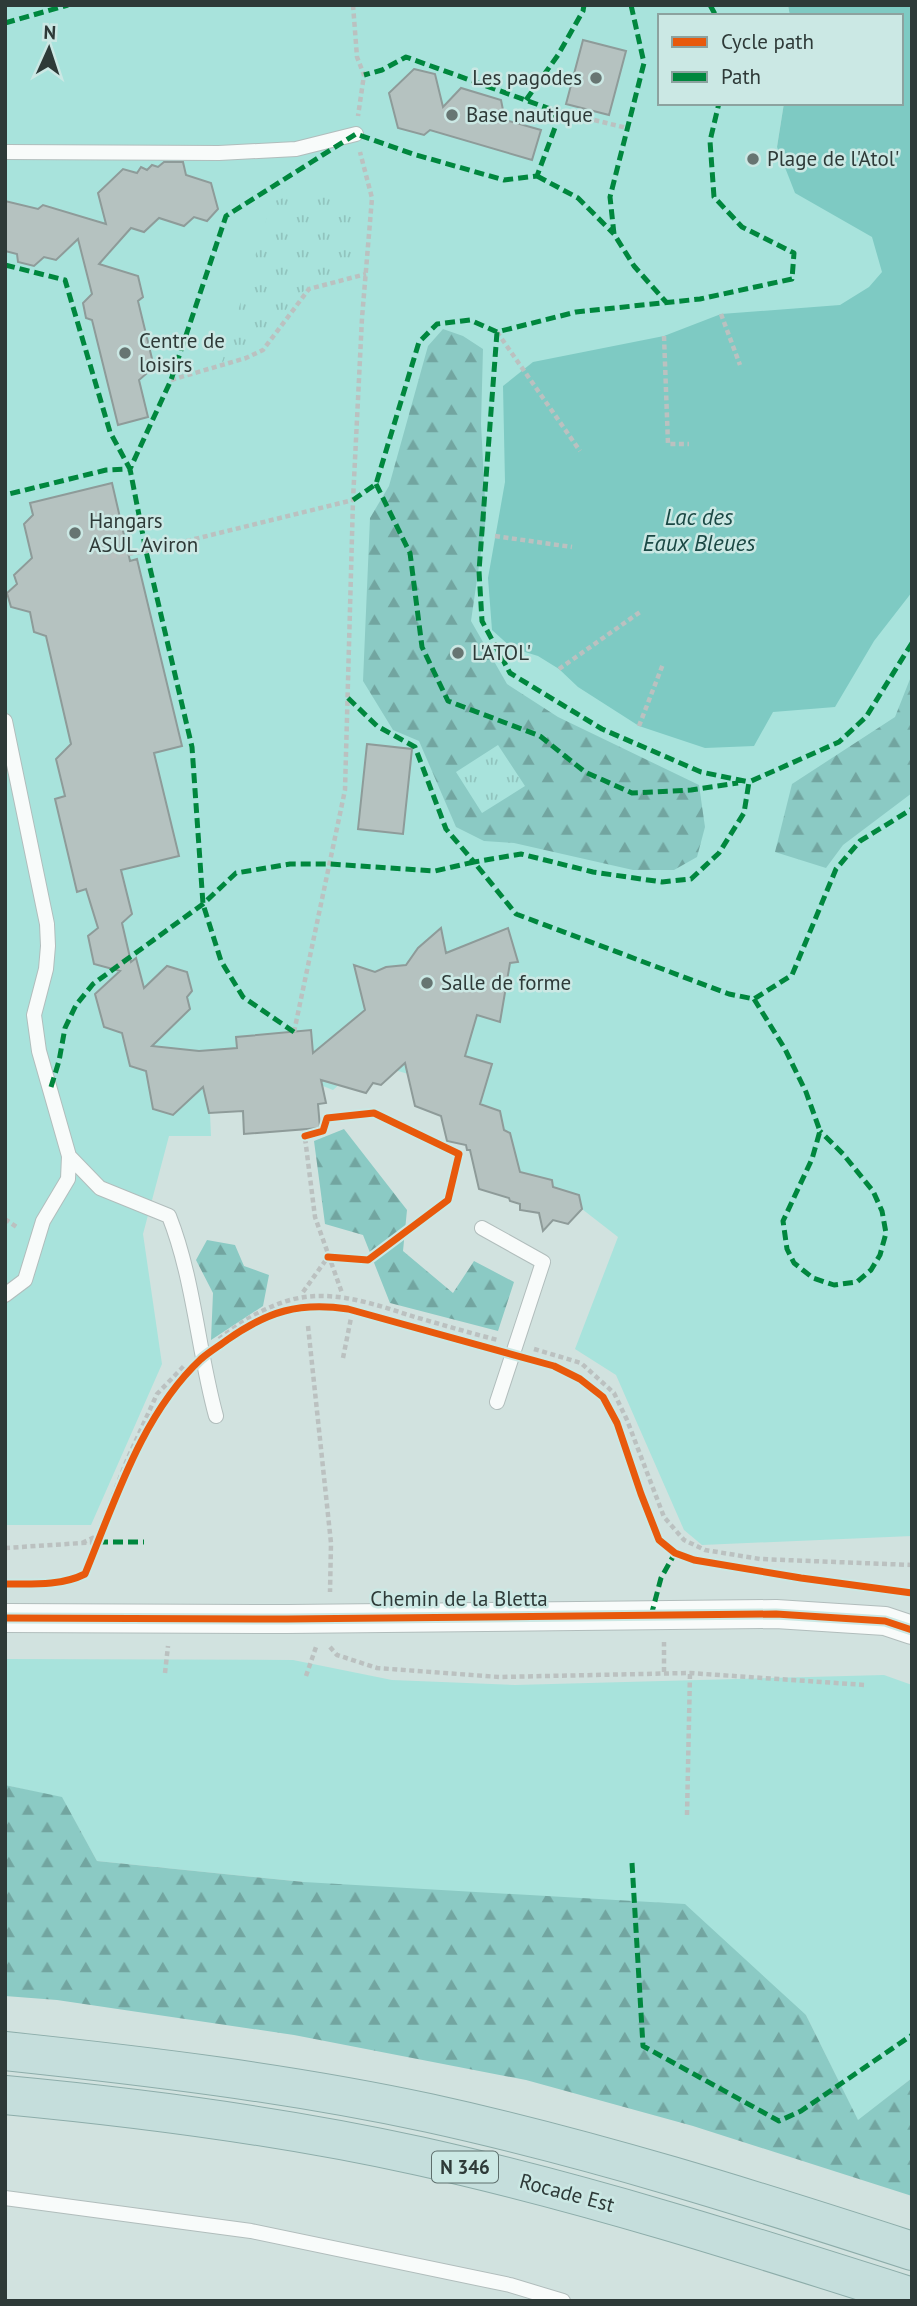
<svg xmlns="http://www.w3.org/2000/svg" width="917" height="2306" font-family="'PT Sans',sans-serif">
	<defs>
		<pattern id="forest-firs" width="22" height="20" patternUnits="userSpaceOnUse" patternTransform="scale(1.75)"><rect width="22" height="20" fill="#8bcac4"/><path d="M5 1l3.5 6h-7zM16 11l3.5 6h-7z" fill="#72a5a0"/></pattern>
		<pattern id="park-tufts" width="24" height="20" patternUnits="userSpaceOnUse" patternTransform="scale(1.75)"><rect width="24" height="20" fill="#a8e3dc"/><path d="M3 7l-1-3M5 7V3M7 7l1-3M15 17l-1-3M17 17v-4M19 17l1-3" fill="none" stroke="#91c4be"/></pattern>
	</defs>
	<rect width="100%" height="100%" fill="#d1e2df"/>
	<!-- green -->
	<path fill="#a8e3dc" d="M5,5h783l2,11h-130v87h124l-7,44 135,68v1321l-210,9 -18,-15 -68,-155 -41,-26 43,-112 -36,-28 -14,15 -15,-4 -2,2 -10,-2 -3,-11 -18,1v-6l-10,-3 -2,-11 -8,-2 -6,5 -15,-4 -8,-32 4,-5 -8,-2 -1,-7 -19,-2 -6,-25 -26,-10 -5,-21 9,-8 -28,-8v6l-10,10 -8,-2 -7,10 -22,-13 -11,10 -10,-4 3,17 -8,2 2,23 -76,6 -2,-23 -32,2 1,23h-42l-26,98 19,130 -71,161h-86z
		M5,1659l288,1 99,20 123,5 369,-10 28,10v393l-54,43 -52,-106 -502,-133 -207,-21 -35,-63 -57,-13z"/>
	<!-- forest -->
	<path fill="url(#forest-firs)" d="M443,329l20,7 20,13 -2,75 5,93 -15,104 36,63 51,33 141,68 6,42 -8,30 -23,13h-41l-119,-27 -30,-2 -28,-14 -37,-86 -26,-11 -30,-49 7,-163 19,-32 39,-140z
		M912,674v119l-69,52 -17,23 -51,-16 17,-68 103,-67z
		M344,1129l63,81 -4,41 50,42 21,-32 40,21 -16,49 -108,-28 -27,-68 -38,-11 -11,-83z
		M207,1240l28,5 9,21 25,9 -6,31 -52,34 2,-47 -17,-33z
		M5,1785l57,12 35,64 207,21 381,22 121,111 52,105 54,-42v118l-219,-70 -167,-46 -232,-45 -237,-35 -52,-4z"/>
	<!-- park -->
	<path fill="url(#park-tufts)" d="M334,185l15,8 7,14 -2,57 -43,20 -22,21 -28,44 -39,13 50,-160 41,-14z
		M498,745l27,41 -43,27 -26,-41z"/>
	<!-- water -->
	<path fill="#7ecac3" d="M788,5h124v587l-38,49 -39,66 -62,5 -19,34 -49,2 -66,-22 -61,-39 -19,-18 -21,-13 -26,-8 -20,-18 -4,-52 17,-96 -2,-96 30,-24 131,-26 57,-22 119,-9 29,-18 13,-15 -10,-35 -77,-44 -18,-46 7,-44h117v-87h-111z"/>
	<!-- building -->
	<path fill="#b5c2c0" stroke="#8e9b99" stroke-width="2" d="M583,40l43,11 -17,64 -43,-11z
		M414,69l21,5 8,33 18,-19 40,12 4,20 36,10 -9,30 -102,-30 -6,5 -26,-7 -9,-35z
		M164,162h19l3,13 25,8 7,26 -11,12 -13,-4 -10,9 -25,-8 -15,14 -13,-4 -32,36 39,12 5,21 -5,4 16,66 -15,13 9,37 -30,8 -26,-105 -6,-2 -3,-15 9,-9 -14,-55 -22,21 -12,-3 -10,9 -16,-4 -1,-8 -12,-3v-50l33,8 5,-4 63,19 -8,-31 25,-24 14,4 4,-6 6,3 5,-5 6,2z
		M112,483l18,78 7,-2 45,187 -28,7 25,103 -58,14 11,44 -10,9 9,39 5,-4 8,30 23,-22 20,6 5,19 -5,6 3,12 -38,37 47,5 38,-3 -1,-11 75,-7 2,23 52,-43 -11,-45 21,7 11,-5 20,-2 12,-17 23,-20 5,25 62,-25 10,34 -8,1 -10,59 -23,-7 -12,41 27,8 -12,40 20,7 4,19 6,3 10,39 32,8 1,7 26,8 3,14 -14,15 -15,-4 -10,11 -4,-18 -19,-3v-6l-10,-3 -1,-3 -30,-9 -9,-39h-3l-1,-5 -19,-4 -6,-25 -26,-10 -10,-43 -24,22 -8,-2 -7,10 -45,-13 5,23 -8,1 2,24 -76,6 -1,-23 -34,2 -6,-26 -30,28 -20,-6 -7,-38 -16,-5 -8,-33 -18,-6 -9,-33 25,-23 -26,-7 -6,-28 10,-8 -12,-39 -9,3 -22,-93 10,-3 -9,-37 15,-15 -25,-108 -12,-4 -4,-20 -19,-5 -4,-14 10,-9 -3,-9 18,-17 -8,-34 9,-9 -3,-12z
		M367,744l45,5 -9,85 -45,-5z"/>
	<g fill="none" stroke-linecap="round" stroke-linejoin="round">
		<defs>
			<path id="lane" d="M5,152l214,1 77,-4 60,-15
				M5,721l42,203 1,22 -2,23 -12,46 5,36 30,105 31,32 69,28c25,63 29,135 47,200
				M482,1228l61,34 -46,140
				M5,1295l20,-15 18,-59 25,-42 1,-23
				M5,2198l246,33 259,54 53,16"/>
			<path id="street" d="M5,1618l282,1 489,-5 109,7 27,9"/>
			<path id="highway" d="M5,2051c142,15 284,32 424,62 164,36 323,86 483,138
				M5,2095c139,13 278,31 414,61 167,37 330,89 493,141"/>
		</defs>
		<!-- lane casing -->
		<use href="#lane" stroke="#b1bdbc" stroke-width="16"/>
		<!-- street casing -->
		<use href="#street" stroke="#b1bdbc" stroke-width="30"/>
		<!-- highway casing -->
		<use href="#highway" stroke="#8dadaa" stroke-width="40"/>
		<!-- path -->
		<path stroke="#bbc1c0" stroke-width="4.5" stroke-dasharray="5 3.5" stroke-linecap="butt" d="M353,5l4,52 7,18 -6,41
			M553,110l74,18
			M721,314l19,51
			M497,332l83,119
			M664,336l4,108h21
			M171,380l75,-22 17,-8 46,-61 57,-15
			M495,536l77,11
			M103,558l43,-7 207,-51
			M559,669l81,-57
			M639,726l24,-62
			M294,1032l51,-242 8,-290 9,-182 10,-120 -12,-46
			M304,1130l11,87 27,76
			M5,1219l13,9
			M303,1292l25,-35
			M308,1326l23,217 -1,49
			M219,1339c24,-19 55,-38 86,-42 37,-5 75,9 110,20 28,8 55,16 83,23
			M534,1349l47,14 33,30 13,27 37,97 20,23 21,10 55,9 152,6
			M343,1358l8,-40
			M82,1543l15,-7 30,-76 30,-66 27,-28
			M5,1548l93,-6
			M330,1647l7,8 40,13 122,9 191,-4 175,12
			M664,1672v-30
			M165,1673l3,-27
			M306,1676l10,-29
			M687,1815l3,-142"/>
		<!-- lane -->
		<use href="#lane" stroke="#f8fbfa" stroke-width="14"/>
		<!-- street -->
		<use href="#street" stroke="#f8fbfa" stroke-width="28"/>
		<!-- highway -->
		<use href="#highway" stroke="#c5dedc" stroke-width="38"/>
		<!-- quiet -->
		<path stroke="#00873e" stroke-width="5" stroke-dasharray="10 5" stroke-linecap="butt" d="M631,5l13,58 -34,134 4,37 20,32 32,36
			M710,5l6,11
			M5,23l63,-18
			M526,100l32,-45 25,-44 1,-6
			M537,176l41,22 36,36
			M5,265l60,15 45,152 20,37 -24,1 -101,25
			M497,332l-18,239 3,50 28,52 92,56 99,43 48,10
			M376,484l34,69 12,94 26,54 92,35 45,36 47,21 59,-3 47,-7
			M353,500l23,-16 43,-142 18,-18 33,-4 27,12 79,-20 124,-13 92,-20 2,-26 -52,-26 -28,-30 -4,-56 9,-38
			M348,698l29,28 38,21 31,82 28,33 47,-8 72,18 69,10 29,-3 28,-26 25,-40 5,-31 90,-40 27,-25 46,-74
			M754,999l31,50 21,43 14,39 -8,28 -29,62 4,28 7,14 19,15 21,7 23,-3 14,-12 9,-15 6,-22 -4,-22 -9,-20 -30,-37 -23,-23
			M294,1032l-51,-35 -22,-36 -18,-57 -11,-157 -46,-196 -16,-82 41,-89 55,-164 130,-82 57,20 91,26 33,-4 19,-51 -3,-15 -147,-53 -24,13 -18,5
			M51,1087l8,-26 6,-33 11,-23 17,-21 110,-80 33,-31 54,-9h39l106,7 39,-9 42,52 213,80 25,5 38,-24 44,-106 24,-28 52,-32
			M98,1542h46
			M651,1616l10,-38 14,-25
			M632,1863l11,183 136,75 22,-10 111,-76"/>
		<defs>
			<path id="cycleway" d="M305,1136l18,-5 4,-13 47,-5 85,41 -11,46 -80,60 -40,-3
				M5,1584c27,0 56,2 80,-10 30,-73 57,-160 116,-215 8,-7 18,-13 26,-19 41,-29 72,-38 121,-31l206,57 26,13 23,18 14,26 24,71 18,46 16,13 19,7 107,18 111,15
				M5,1618l282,1 489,-5 109,7 27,9"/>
		</defs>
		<!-- cycleway casing -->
		<use href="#cycleway" stroke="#cbe8e4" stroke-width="11"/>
		<!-- cycleway -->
		<use href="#cycleway" stroke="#e8590c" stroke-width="7"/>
	</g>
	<!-- markers -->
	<g fill="#677572" stroke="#cbe8e4" stroke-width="2.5">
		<circle cx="596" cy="78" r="7"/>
		<circle cx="452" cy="115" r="7"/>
		<circle cx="753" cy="159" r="7"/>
		<circle cx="125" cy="353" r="7"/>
		<circle cx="75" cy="533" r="7"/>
		<circle cx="458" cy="653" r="7"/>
		<circle cx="427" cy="983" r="7"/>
	</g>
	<g text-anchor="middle" stroke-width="5" stroke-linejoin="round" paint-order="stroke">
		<!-- shield labels -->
		<rect fill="#cbe8e4" stroke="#5d6e6c" stroke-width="2" x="432" y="2151.5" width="66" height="31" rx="5"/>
		<g font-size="19" font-weight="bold" fill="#2e3a38">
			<text x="465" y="2174">N 346</text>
		</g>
		<!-- poi labels -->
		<g font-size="21" fill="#2e3a38" stroke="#cbe8e4" text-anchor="start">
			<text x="582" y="85" text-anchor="end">Les pagodes</text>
			<text x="466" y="122">Base nautique</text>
			<text x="767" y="166">Plage de l'Atol'</text>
			<text x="139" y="348">Centre de<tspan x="139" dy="24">loisirs</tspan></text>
			<text x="89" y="528">Hangars<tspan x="89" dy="24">ASUL Aviron</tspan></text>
			<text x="472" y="660">L'ATOL'</text>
			<text x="441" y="990">Salle de forme</text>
		</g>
		<!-- street labels -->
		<g font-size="21" fill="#2e3a38" stroke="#cbe8e4">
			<text x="459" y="1606">Chemin de la Bletta</text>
			<text transform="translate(567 2193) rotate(15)" y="7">Rocade Est</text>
		</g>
		<!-- water labels -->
		<g font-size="23" font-style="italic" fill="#1a4844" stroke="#cbe8e4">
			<text x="699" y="525">Lac des<tspan x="699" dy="26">Eaux Bleues</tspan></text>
		</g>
	</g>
	<!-- border -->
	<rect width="917" height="2306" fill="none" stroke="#2e3a38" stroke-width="14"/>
	<!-- legend -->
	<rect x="658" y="14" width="245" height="91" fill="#cbe8e4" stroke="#8ca29f" stroke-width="2"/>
	<rect x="672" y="37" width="35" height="10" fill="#e8590c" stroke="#8ca29f" stroke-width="2"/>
	<text x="721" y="49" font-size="21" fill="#2e3a38">Cycle path</text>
	<rect x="672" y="72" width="35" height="10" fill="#00873e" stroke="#8ca29f" stroke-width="2"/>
	<text x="721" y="84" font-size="21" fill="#2e3a38">Path</text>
	<!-- north arrow -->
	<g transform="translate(49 49) rotate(3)" stroke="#cbe8e4" stroke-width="5" paint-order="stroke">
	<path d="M0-5L12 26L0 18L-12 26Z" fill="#2e3a38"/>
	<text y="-10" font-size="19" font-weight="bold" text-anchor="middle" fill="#2e3a38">N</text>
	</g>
</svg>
